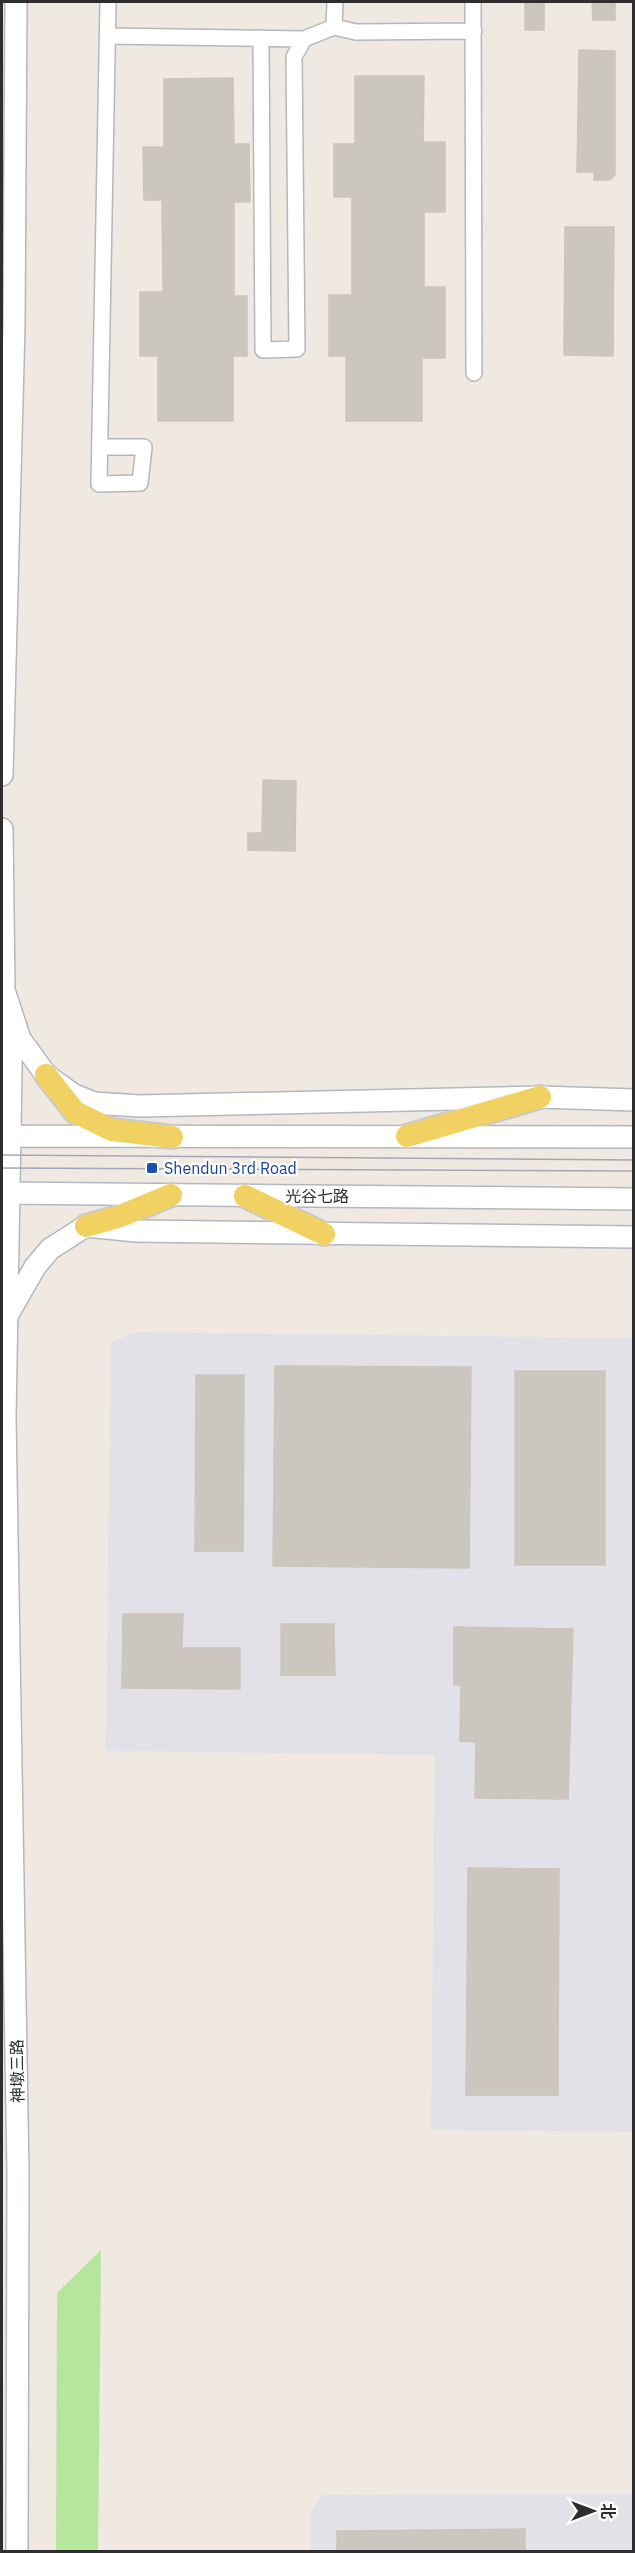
<svg xmlns="http://www.w3.org/2000/svg" width="635" height="2553" font-family="'IBM Plex Sans','Noto Sans SC',sans-serif">
	<rect width="100%" height="100%" fill="#efe9e1"/>
	<!-- industrial -->
	<path fill="#e3e1e8" d="M136,1332l497,6v794l-202,-2 4,-375 -329,-4 5,-409z
		M633,2494v57h-322v-37l11,-19z"/>
	<!-- green -->
	<path fill="#b6e59e" d="M101,2250l-3,301h-42l1,-258z"/>
	<!-- building -->
	<path fill="#cbc7bf" stroke="#cbc5ba" stroke-width="1.5" d="M525,2h19v28h-19z
		M592,2h23v18h-22z
		M579,50l36,1v124l-5,5h-16v-8h-17z
		M355,76h69l-1,66h22v70h-21v75h21v71h-23v63h-76v-65h-17v-61h23v-98h-18v-53h21z
		M233,78l1,66h15l1,58h-16v94h13v60h-14v65h-75v-65h-18v-64h23l-1,-92h-18l-1,-53h21v-68z
		M565,227h49l-1,129 -49,-1z
		M263,780l33,1 -1,70 -47,-1v-17h14z
		M275,1366l196,1 -2,201 -196,-2z
		M515,1371h90v194h-90z
		M196,1375h48l-1,176h-48z
		M123,1614h60l-1,34h58v41l-118,-1z
		M281,1624h53l1,51h-54z
		M454,1627l119,2 -5,170 -93,-1 1,-56 -16,-1 1,-56h-7z
		M468,1868l91,1 -1,226h-92z
		M525,2529v23h-188v-21z"/>
	<g fill="none" stroke-linecap="round" stroke-linejoin="round">
		<defs>
			<path id="street" d="M473,2l1,371
				M334,27l22,5 118,-1
				M109,36l195,3 30,-12 1,-25
				M261,38l2,312 34,-1 -3,-292 10,-18
				M100,447h44l-4,36 -41,1 9,-482"/>
			<path id="secondary" d="M2,775l12,-450 2,-323
				M2,829l2,161
				M2,996l2,-6 16,49 26,36 28,20 20,8 45,3 401,-9 94,3
				M12,1015l-7,403 13,754 -1,380
				M2,1136l632,1
				M2,1193l632,6
				M8,1314l27,-47 15,-18 36,-23 50,5 498,6"/>
			<path id="primary" d="M46,1075l29,37 37,18 60,7
				M407,1136l133,-39
				M245,1196l79,38
				M86,1226l32,-9 53,-22"/>
		</defs>
		<!-- street casing -->
		<use href="#street" stroke="#b4b7c1" stroke-width="18"/>
		<!-- secondary casing -->
		<use href="#secondary" stroke="#b4b7c1" stroke-width="24"/>
		<!-- primary casing -->
		<use href="#primary" stroke="#c9c9c9" stroke-width="26"/>
		<!-- street -->
		<use href="#street" stroke="#fff" stroke-width="15"/>
		<!-- secondary -->
		<use href="#secondary" stroke="#fff" stroke-width="21"/>
		<!-- primary -->
		<use href="#primary" stroke="#f2d163" stroke-width="22"/>
		<!-- tram -->
		<path stroke="#a3a6b8" stroke-width="1.5" d="M2,1155l632,5
			M2,1168l632,3"/>
	</g>
	<!-- markers -->
	<rect fill="#1a4fb4" stroke="#fff" stroke-width="2" x="146" y="1162" width="12" height="12" rx="3"/>
	<g text-anchor="middle" stroke-width="4.5" stroke-linejoin="round" paint-order="stroke">
		<!-- transit labels -->
		<g font-size="16" fill="#164399" stroke="#fff" text-anchor="start">
			<text x="164" y="1174">Shendun 3rd Road</text>
		</g>
		<!-- street labels -->
		<g font-size="16" fill="#2e2e2e" stroke="#fff">
			<text x="317" y="1202">光谷七路</text>
			<text transform="translate(17 2071) rotate(-91)" y="6">神墩三路</text>
		</g>
	</g>
	<!-- border -->
	<rect width="635" height="2553" fill="none" stroke="#2e2e2e" stroke-width="6"/>
	<!-- north arrow -->
	<g transform="translate(593 2511) rotate(90)" stroke="#ffffff" stroke-width="4.5" paint-order="stroke">
	<path d="M0-4.5L10 22L0 15L-10 22Z" fill="#2e2e2e"/>
	<text y="-9" font-size="16" font-weight="bold" text-anchor="middle" fill="#2e2e2e">北</text>
	</g>
</svg>
